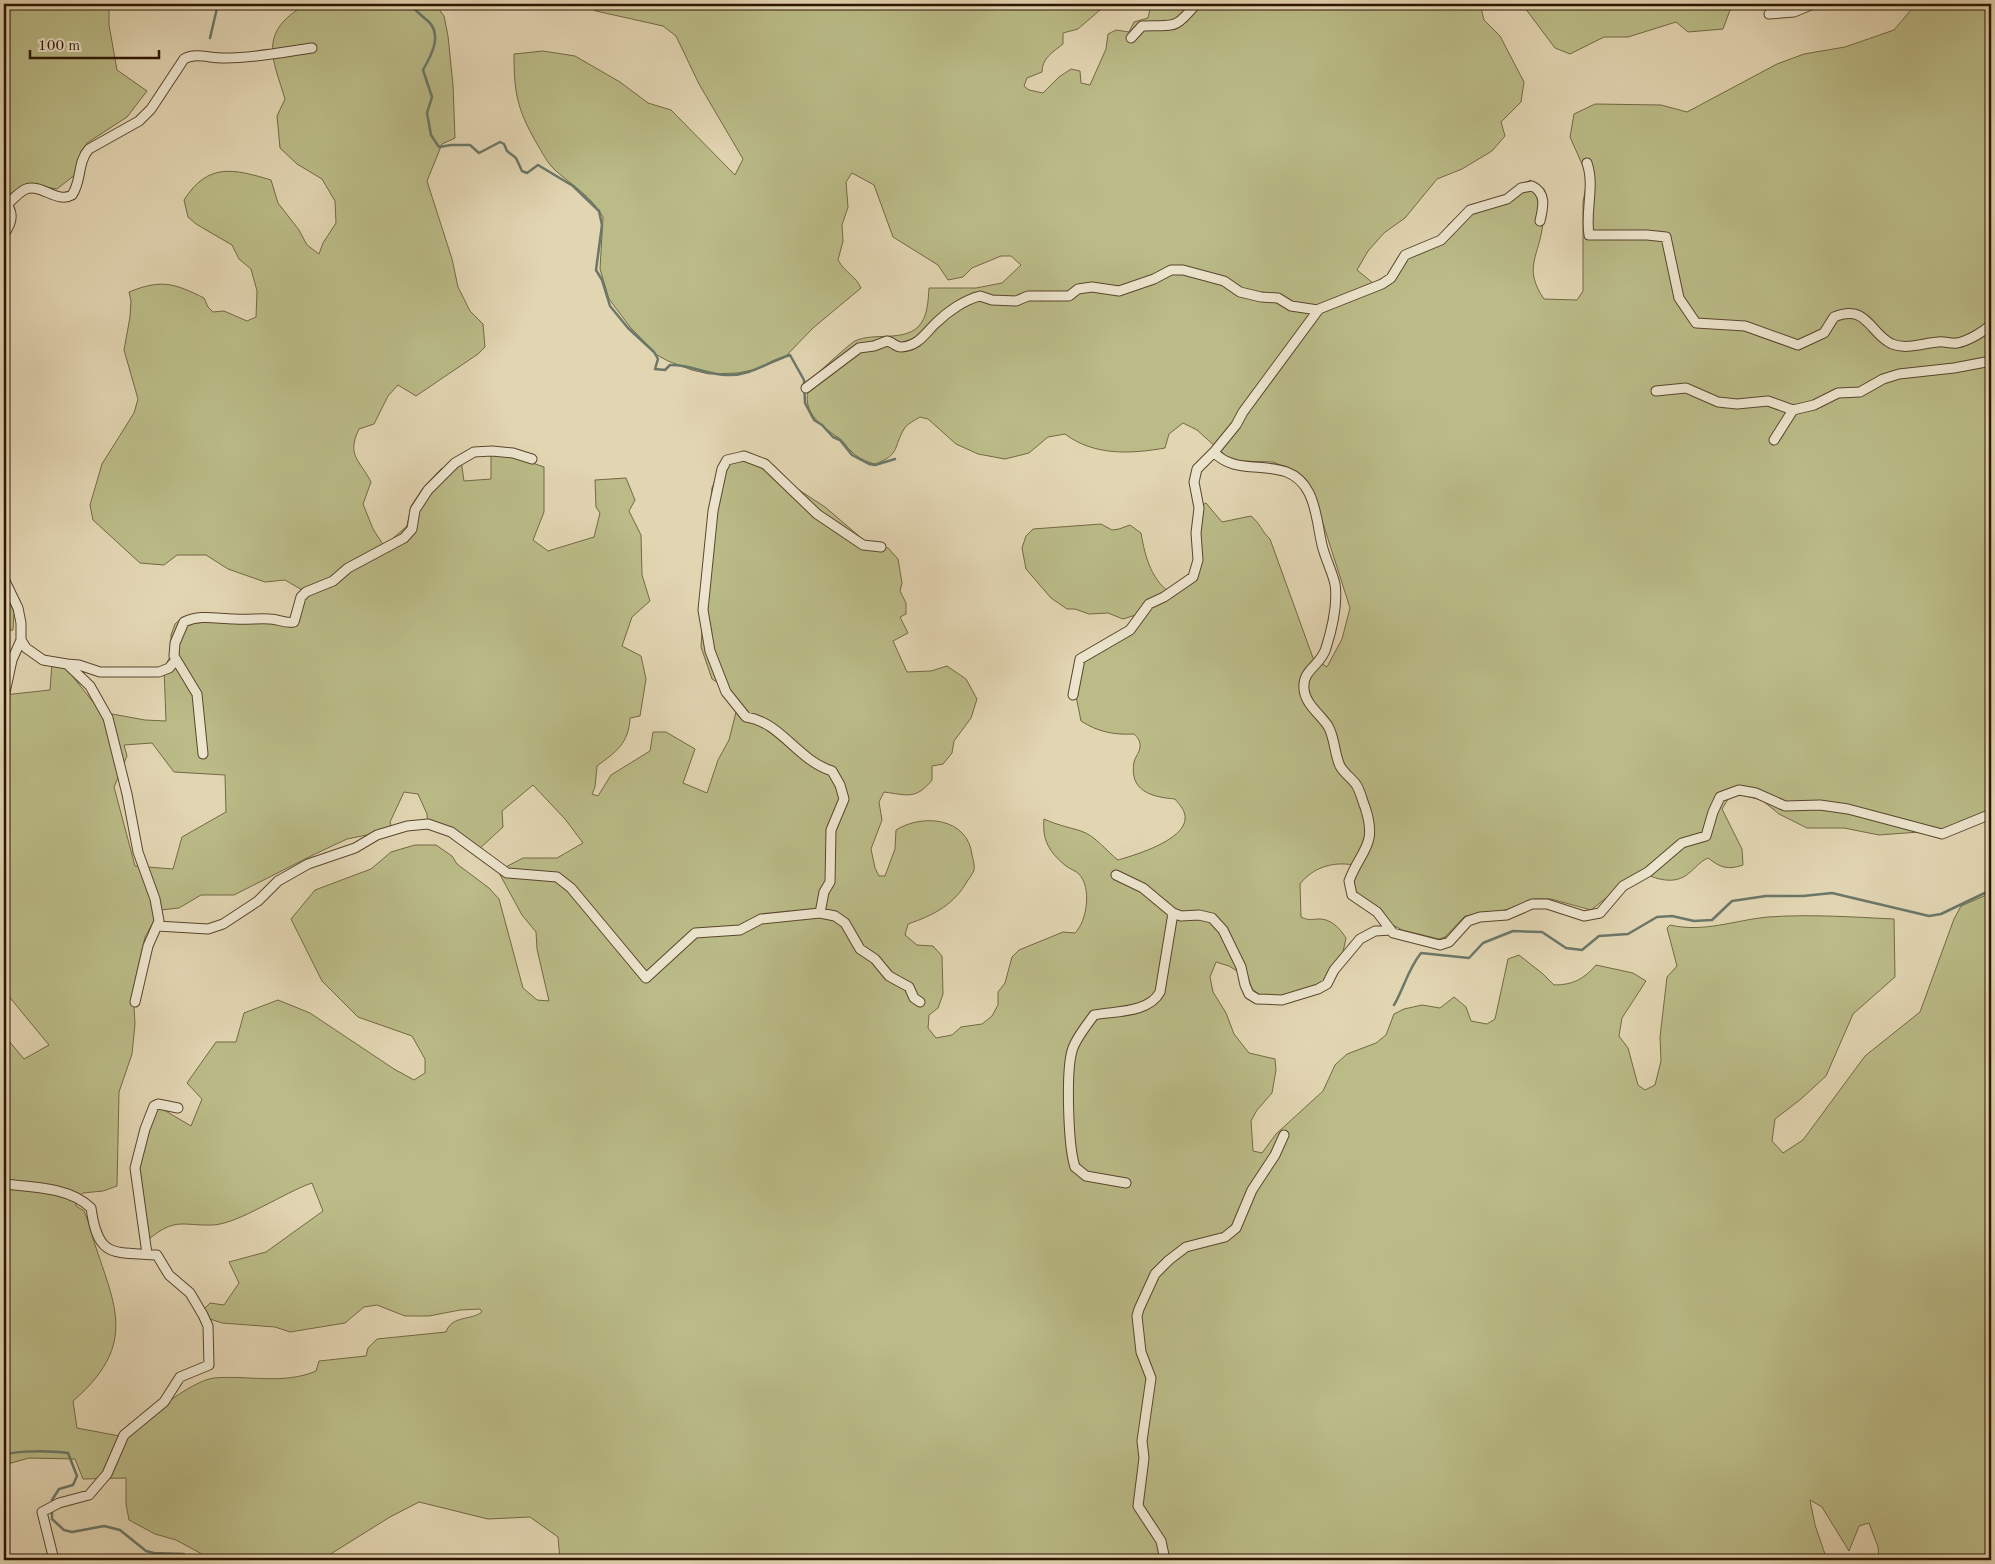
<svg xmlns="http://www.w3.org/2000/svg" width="1995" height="1564" font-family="'Old Standard TT',serif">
	<rect width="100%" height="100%" fill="#e2d5b2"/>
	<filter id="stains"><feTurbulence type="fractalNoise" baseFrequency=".004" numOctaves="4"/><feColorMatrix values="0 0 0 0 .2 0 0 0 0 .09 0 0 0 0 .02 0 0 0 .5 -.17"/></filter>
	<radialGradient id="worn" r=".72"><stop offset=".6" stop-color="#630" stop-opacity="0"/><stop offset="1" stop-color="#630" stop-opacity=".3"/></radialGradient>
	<!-- green -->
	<path fill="#babb87" stroke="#746844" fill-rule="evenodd" d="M4,4h105v21l8,45 30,21 -20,26 -40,26 -11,31 -19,15 -30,-5 -22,13 -1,3z
		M297,4h138l9,12 4,20 5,49 2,53 -13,6 -15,37 25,78 6,28 12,24 13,13 2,23 -7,7 -62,42 -18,-11 -10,11 -14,28 -15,5c-13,27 1,31 12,53l-8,22 10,25 11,17 23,-20 4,-20 12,-18 18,-19 20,-9 3,21 27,-2v-24l24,2 29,10v45l-11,28 15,11 46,-14 6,-24 -4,-6 -1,-27 31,-2 9,22 -6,11 12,24 1,40 8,26 -18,16 -10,29 19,10 5,23 -6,37 -10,2c-1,25 -14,34 -33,48l-2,21 -3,7 6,2 13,-21 39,-24 3,-19h13l29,17 -12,34 24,10 11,-33 11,-20 7,-28 -7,-22 -17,-11 -11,-32 9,-139 2,-20 12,-29 19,-8 23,9 30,28 29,19 41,35 22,6 10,11 4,24 -2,8 6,12v11l-6,3 8,16 -15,8 14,31 24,-1 16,-5 19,13 11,20 -6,19 -17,23 -2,12 -9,11 -11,2v14c-16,20 -25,15 -48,12l-5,10 3,18 -11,29 4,19 4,8h6l10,-27 1,-19c27,-17 72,-12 76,25 1,4 3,11 2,15 -1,3 -4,8 -6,10 -14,25 -34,35 -60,44l-3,11 12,10 16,1 9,10 1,38 -5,14 -9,7 -1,13 8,10 16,-3 9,-8 21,-3 10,-8 6,-11v-13l7,-9 7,-26 7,-7 44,-18 12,1c12,-12 17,-45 4,-59 -3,-3 -9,-5 -13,-8 -17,-14 -24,-26 -22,-47 13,6 24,8 37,12 15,5 25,20 37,29 17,-5 76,-22 66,-48 -1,-4 -6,-9 -9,-13 -24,-2 -46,-8 -41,-37 1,-5 6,-10 6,-15 1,-6 -3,-10 -6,-13 -20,1 -36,-2 -53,-13l-5,-25 4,-33 50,-30 12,-11 -3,-8 -16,5 -15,-6 -19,1 -14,-5h-8l-16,-11 -25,-29 -4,-21 4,-12 7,-7 68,-5 11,6 7,-1 11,-4 11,8c4,24 11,50 33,62l21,-16 7,-74 4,-2 16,19 29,-6c9,7 11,16 19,23l43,119 14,9 15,-28 8,-31 -36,-113 -9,-17 -15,-9 -17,-7 -33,-1 -14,-5 -29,-26 -14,-7 -14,11 -4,14c-34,6 -71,8 -100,-14l-17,3 -19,16 -24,6 -27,-5 -22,-10 -28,-25 -8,-2c-5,3 -13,7 -16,12 -11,19 -4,26 -29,35 -8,-2 -17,-6 -23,-12 -5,-4 -8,-11 -13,-14 -24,-15 -44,-34 -23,-62 2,-4 36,-34 39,-35 19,-9 47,1 63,-14 10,-10 10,-26 11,-39h47l26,-5 19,-18 -10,-9h-10l-29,12 -9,9 -15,3 -10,-15 -45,-28 -19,-52 -22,-12 -6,9 2,25 -6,18 1,16 -5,19c8,14 17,15 23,28l-48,40 -29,30 -27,11 -19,4 -29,1 -17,-4 -24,-9 -11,-6 -27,-28 -21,-28 -9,-30 3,-52c-11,-20 -31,-32 -47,-46 -9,-8 -14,-19 -20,-29 -19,-33 -22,-50 -22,-88l29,-3 32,5 45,26 28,21 23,7 64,65 8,-16 -44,-75 -23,-48 -13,-10 -67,-15 -13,-7h524l-29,25 -15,4v11c-10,8 -21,14 -21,28l-15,6 -3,8 5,4 14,3 16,-16 12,-8 9,2 1,12 9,2 16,-36 2,-15 8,-4 13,2 5,-10 14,-4 3,-14h329l4,16 16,16 24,46 -3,20 -20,20 4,14 -13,15 -30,18 -25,10 -32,39 -21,15 -16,18 -11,19 16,13 18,-9 5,-9 46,-30 7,-11 22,-18 37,-12 22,-14 6,4c3,12 8,26 7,38 -3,34 -21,45 1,77l33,1 6,-9v-89l4,-21 -1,-8 -16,-36 4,-23 21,-10 66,1 26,7 90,-48 27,-10 41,-7 49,-17 22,-26h75v805l-45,21 -67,5 -35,-7h-37l-28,-14 -17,-14 -21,-5 -11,1 -8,13 20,40 1,16c-15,5 -22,3 -35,-7 -9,4 -12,10 -19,15 -14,13 -35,6 -49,-2l-49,39 -40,-11h-18l-21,10 -47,7 -20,21 -6,2 -37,-9 -13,-7 -7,-13 -29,-19v-26c-20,-4 -41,3 -53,19l1,33c7,3 8,3 16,2 13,-1 22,8 29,19l-3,14 -12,15 -7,16 -37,13 -14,2 -13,-3 -8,-6 -4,-11 -19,-12 -13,-4 -6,15 3,15 13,21 8,21 15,19 26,6 1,11 -4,23 -15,17 -6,11 2,30 9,2 14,-19 47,-43 12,-26 12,-11 29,-11 10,-8 8,-21 10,-5 18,-4 18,3 14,-11 12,10 5,14 16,3 8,-5 13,-60 11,-4 24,19 11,11c19,0 30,-6 42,-20l37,8 13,8 -24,37 -3,18 9,12 10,37 7,5 10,-5 6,-24 -1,-24 7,-60 10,-11 -10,-38 3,-3c34,8 65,-5 98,-8 42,-3 84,0 126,2l1,58 -42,37 -27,62 -25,23 -26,20 -3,22 11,12 20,-13 62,-84 55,-44 34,-93 7,-13 30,-13v667h-112l-1,-13 -9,-24 -10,3 -10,25 -27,-44 -12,-7 5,25 12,35h-1267l-2,-23 -28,-20 -42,2 -69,-17 -29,15 -69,43h-108l-37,-20 -21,-6 -26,-14 -3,-16v-26l-43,1 -8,-20 -46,-1 -25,7v-430l20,24 25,-14 -43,-52 -2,-8v-290l46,-5 2,-28 10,1 39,49 44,8 21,1 -2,-53 7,-13v-20l4,-11 8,-7 11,-3 29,4h68l11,-28 -17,-10 -20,2 -37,-13 -22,-14h-29l-13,10 -24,-2 -47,-43 -3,-15 12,-41 32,-51 4,-14 -14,-49 6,-33 1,-16 -2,-9c32,-13 45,-9 75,6l4,9 5,5 11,-1 23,10 9,-4 1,-26 -6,-22 -12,-10 -7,-14 -36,-21 -8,-7 -4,-17c24,-38 50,-31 87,-20l7,23 21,27 8,15 12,9 4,-11 13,-20 -1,-22 -13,-22 -25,-15 -17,-16 -3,-32 8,-17c-11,-37 -26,-63 12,-89zM152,743l22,29 51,3 1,37 -44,25 -9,32 -38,-3 -21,-79 13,-31 -3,-11zM533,785l32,34 18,24 -26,15h-34l-25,13 24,44 14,17 1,17 12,52 -12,-1 -14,-12 -24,-89 -10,-11 -32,-24 -5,-8 -16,-11h-21l-24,7 -20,17 -56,21 -24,29 31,62 36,36 54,19 13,23v14l-11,7 -20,-11 -84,-56 -32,-13 -34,13 -8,29h-20l-29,41 15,16 -11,27 -32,-19 -13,28 -7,28 10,76c27,-22 33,-13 64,-14 25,-1 72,-33 99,-42l11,28 -57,41 -37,10 10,21 -15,22 -14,-2 -7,7 7,9 12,4 53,4 15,5 55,-9 19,-16 13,-2 28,11h24l31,-6 20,-1 2,3c-12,9 -30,3 -36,20l-69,7 -9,9 -2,8 -47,5 -3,10c-32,14 -68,4 -102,7 -24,3 -70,42 -89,59l-48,-9 -4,-27c73,-63 35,-104 15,-180l-4,-10 -8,-5v-5l7,-8 20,-2 14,-5 2,-94 13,-38 3,-30 -2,-34 12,-53 15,-27 19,-2 22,-13h33l81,-41 32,-15 45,-9 -2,-8 14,-30 14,2 9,20 1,13 17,3 33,20 25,-23 -1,-16z
		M1522,4h285c-19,6 -34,10 -53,0l-24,6 -7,19 -35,3 -12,-10 -48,15h-24l-34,17 -15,-6z
		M4,584l10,29 -1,17 -9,1z"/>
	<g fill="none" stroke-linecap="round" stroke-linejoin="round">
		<!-- stream -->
		<path stroke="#6b7768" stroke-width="2.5" d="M411,4c5,8 10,11 17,17 15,14 3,35 -5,49l9,27 -5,16 4,22 8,12 12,-2h19l9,8 21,-11 4,2 3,7 9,7 6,13 5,2 11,-8 35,21 26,25 3,14 -6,45 6,10 8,26 18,22 26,24 4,7 -3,10 10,1 5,-5c20,-1 37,10 57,10 25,1 41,-14 63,-20l14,25 1,23 9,17 8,5 11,12 7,3 12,15 17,9 6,1 20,-6
			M210,38l8,-34
			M1394,1005c10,-17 14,-36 27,-52l48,5 14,-15 30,-12 29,1 24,16 16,2 17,-14 29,-2 29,-17 15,-1 22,5 18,-1 20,-19 34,-5h37l29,-3 97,23 12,-2 50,-24
			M4,1455c14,-5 49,-4 64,-2l9,23 -4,9 -14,4 -7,11v5
			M52,1510v9l12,11 8,2 32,-6 16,4 26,21 8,2 30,1 1,6"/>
		<defs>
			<path id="minor" d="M1769,14l25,-2 19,-8
				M1131,38l11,-12c32,-2 31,6 54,-22
				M1587,163c8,23 -2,48 2,72h58l19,2 13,61 17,25 49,3 53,19 26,-12 10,-16c33,-14 36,17 58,27 15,6 31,-1 46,-2 6,-1 13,2 19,1 11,-2 26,-11 34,-18
				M7,205c5,-5 12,-13 19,-16 15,-6 31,15 46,6 10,-14 5,-33 17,-46l50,-28 12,-12 33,-50c12,-7 28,0 42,-1 29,0 58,-6 86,-10
				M1540,221c3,-13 7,-28 -8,-35l-11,2 -14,11 -37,11 -29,30 -36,15 -14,23 -9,6 -63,25 -76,103 -7,13 -22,27c25,29 74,-1 95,41 8,16 9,35 13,52 3,13 10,26 13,39 3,20 -3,45 -9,64 -5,18 -24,21 -22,41 1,15 16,25 24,37 7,12 6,27 12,40 4,7 10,11 15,17 5,6 7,17 10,24 13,39 -4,42 -16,74l3,14 25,17 16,21 47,12 9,-3 19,-21 12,-4 27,-2 25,-11h15l37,12 16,-3 23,-27 25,-14 34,-29 24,-7 7,-24 7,-15 19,-7 17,3 29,13 35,-1 28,4 94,25 49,-20
				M4,234c8,-11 11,-22 0,-32
				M806,388l53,-40 15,-2 13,-5c6,1 8,6 14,6 18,-1 24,-14 35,-24 11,-11 28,-23 44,-27l12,4 24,1 12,-5h41l9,-7 14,-2 27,4 35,-12 17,-9h12l41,11 16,11 21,5 17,1 13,8 27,4
				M1656,391l30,-3 32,14 19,2 31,-3 25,9 21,-5 24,-12 22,-1 23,-13 16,-5 55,-6 37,-7
				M1774,440l19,-30
				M4,579l14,29 3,15v17l5,8 17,12 24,4 23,22 18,32 19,76 11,58 17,47 4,22 -11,25 -13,56
				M67,664l12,1 21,7h59l10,-4 6,-7
				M1073,695l7,-36 50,-29 19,-26 15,-7 29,-20 5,-17 -2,-27 3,-25 -5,-26 3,-13 17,-17
				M4,697l8,-37 9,-20
				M203,754l-6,-60 -23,-38 1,-13 9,-21c17,-8 33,-3 51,-3 12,1 24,-1 35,0 9,0 15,5 24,3l7,-25 5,-5 27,-11 15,-13 56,-30 8,-9 3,-19 13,-20 27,-27 19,-11 18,-1 21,2 19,6
				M1116,875l27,13 30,25 8,3 18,-1 13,3 11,12 18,37 4,18 4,9 8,5 25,1 36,-11 9,-5 7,-14 26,-31 15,-8 16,-1
				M820,913l4,-21 6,-10 1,-52 13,-31 -4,-14 -8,-14c-35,-11 -51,-49 -86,-54l-20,-25 -16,-41 -7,-41 10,-99 9,-42 5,-9 17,-4 21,8 52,50 46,31 18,2
				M157,926l51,3 15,-5 35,-23 20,-20 30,-17 47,-16 22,-13 30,-9 21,-2 23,8 56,41 50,4 14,11 75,90 49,-45 45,-3 21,-11 59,-6 15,3 10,7 15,26 15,10 14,17 20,11 5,11 6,4
				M1126,1183l-40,-7 -11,-9c-7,-21 -9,-95 -3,-116 3,-12 15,-26 22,-36 21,-4 55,-2 66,-23l13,-79
				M4,1184c29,3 65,3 87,24 7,50 21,44 66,47l12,20 21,18 13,22 5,11 1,39 -29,12 -16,25 -40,33 -17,39 -18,21 -30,8 -17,9 12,48
				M147,1254l-12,-86 10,-39 9,-23 4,-2 20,4
				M1165,1560l-4,-19 -23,-35 6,-48 -2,-17 9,-63 -10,-26 -4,-36 2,-7 16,-35 14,-14 17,-13 39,-10 11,-9 16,-38 23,-35 9,-20"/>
		</defs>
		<!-- minor casing -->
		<use href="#minor" stroke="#5a452c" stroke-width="11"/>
		<!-- minor -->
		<use href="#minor" stroke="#ece4cd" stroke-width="9"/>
	</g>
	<!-- margin -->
	<rect width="1995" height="1564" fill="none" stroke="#e2d5b2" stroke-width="20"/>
	<rect x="5" y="5" width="1985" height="1554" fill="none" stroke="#2d1500" stroke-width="2.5"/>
	<rect x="10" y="10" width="1975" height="1544" fill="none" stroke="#2d1500"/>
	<!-- scale -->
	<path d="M30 50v8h129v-8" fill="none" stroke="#2d1500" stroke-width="2.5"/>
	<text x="38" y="50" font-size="15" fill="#2d1500" stroke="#ece4cd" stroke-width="4" paint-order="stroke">100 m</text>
	<rect width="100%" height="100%" filter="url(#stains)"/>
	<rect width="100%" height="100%" fill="url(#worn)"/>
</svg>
